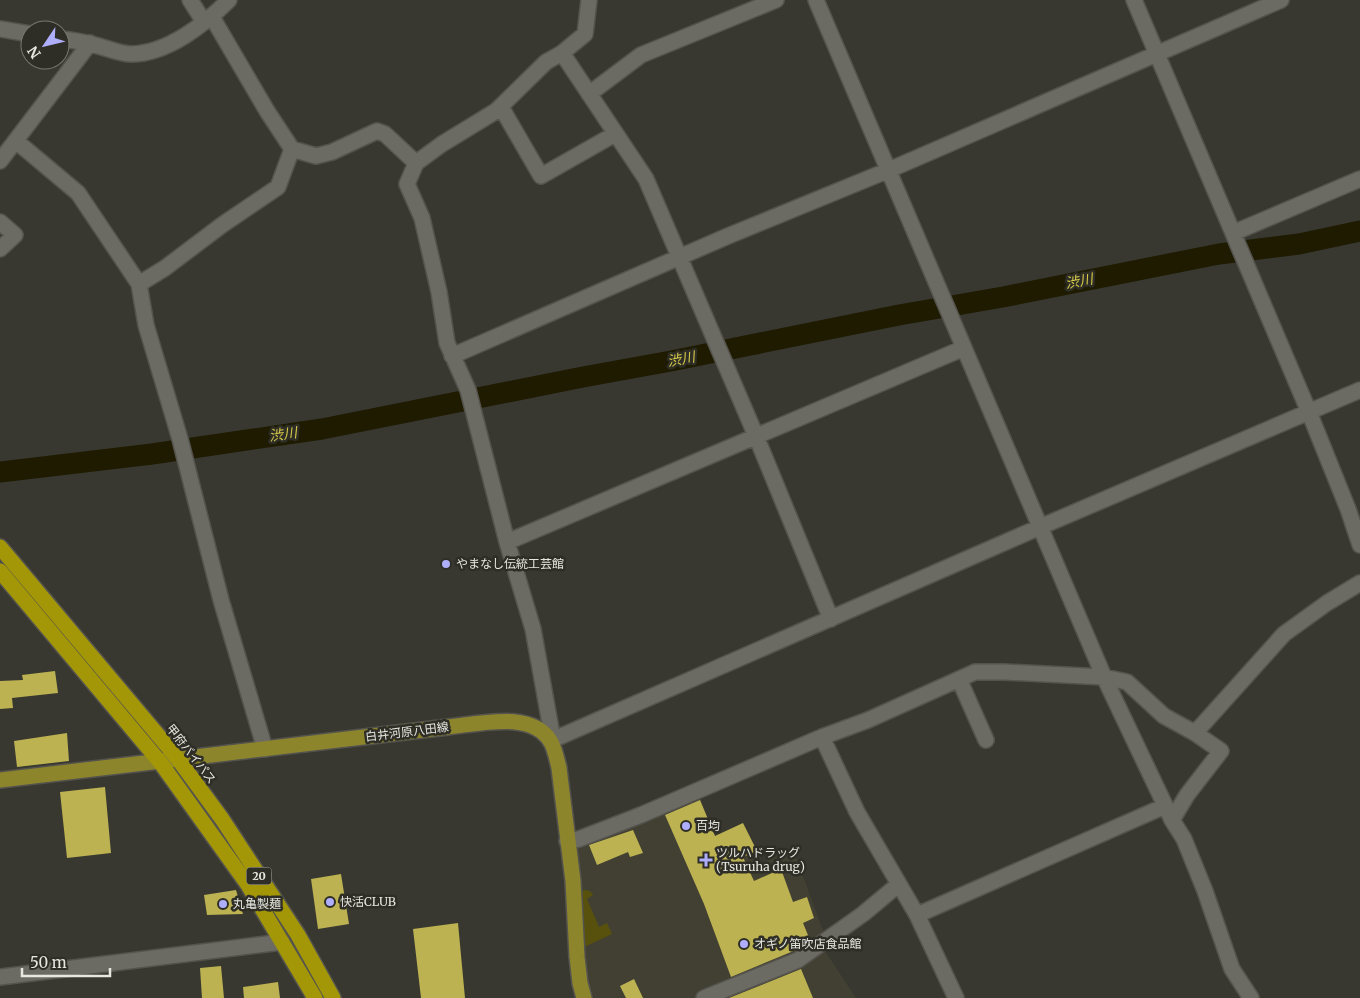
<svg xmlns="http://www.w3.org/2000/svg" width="1360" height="998" font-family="Merriweather,'Noto Sans JP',serif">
	<rect width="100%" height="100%" fill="#383830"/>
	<!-- built -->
	<path fill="#424032" d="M698,793l17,43 28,-13 18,40 32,-14 32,87 -2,12 33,50h-262l-7,-17 -5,-33 -1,-57 -4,-47z"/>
	<!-- green -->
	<path fill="#58510d" d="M585,890l5,1 3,4 -6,4 12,28 8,-4 5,11 -30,14 -1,-57z"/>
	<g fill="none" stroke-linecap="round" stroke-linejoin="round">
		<!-- river -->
		<path stroke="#1e1b00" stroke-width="21" d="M0,472l152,-18 170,-25 261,-52 88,-16 228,-46 104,-18 216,-43 80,-10 61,-13"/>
	</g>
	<!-- building -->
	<path fill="#bcb251" d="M55,671l3,22 -46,5 1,10 -13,1v-28l23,-1 -1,-5z
		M67,733l2,28 -52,6 -3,-26z
		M105,787l6,66 -44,5 -7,-66z
		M700,800l15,36 28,-13 14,28 -14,6 11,24 27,-12 12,33 14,-5 7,21 -11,5 7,17 -14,10 -65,27 -27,-73 -39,-89z
		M633,830l10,23 -13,4 -2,-5 -31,13 -8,-20z
		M341,874l8,50 -31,5 -7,-50z
		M236,890l7,24 -36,1 -3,-20z
		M458,923l7,75h-44l-8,-69z
		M221,966l3,32h-22l-2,-30z
		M801,969l12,29h-84z
		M634,979l9,19h-17l-6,-12z
		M278,982l2,16h-36l-1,-11z"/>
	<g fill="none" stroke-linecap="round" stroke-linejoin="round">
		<defs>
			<path id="minor" d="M190,0l14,22
				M589,0l-4,34 -23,19 -16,9 -50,49 -54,33 -26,19 -9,21 15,34 17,74 8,51 21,47 39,152 26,87 18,100 -1,12 490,-214 320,-137
				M816,0l288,677 68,143 12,19 21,52 27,78 19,29
				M1134,0l175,412 39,97 12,36
				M212,17l55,94 25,38 24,7 16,-4 45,-21 8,3 31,29
				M0,29l30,5
				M60,39c10,1 20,2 30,5 13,2 28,10 41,10 36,0 74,-30 98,-54
				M562,53l84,126 110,257 75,183
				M589,94l52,-39 135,-55
				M501,107l40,69 74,-42
				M16,141l62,52 61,91 7,41 34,114 41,161 44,149
				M0,161l90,-118
				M0,222l15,13 -15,14
				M1233,233l127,-54
				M139,284l26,-16 57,-43 56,-38 14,-38
				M452,356l276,-120 161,-66 392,-170
				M507,542l457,-194
				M959,679l27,61
				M1195,733l89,-99 43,-31 33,-20
				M822,737l35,75 60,103 39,83
				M567,841l12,-2 62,-24 181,-78 46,-17 107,-48h29l100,5 23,5 37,34 31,17 26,18 -34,44 -15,25
				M917,915l248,-109
				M0,977l282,-35
				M704,998l94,-38 65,-46 36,-30"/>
			<path id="major" d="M0,780l448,-53c31,-3 84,-17 103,15 4,8 6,17 8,26l14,113 4,76 3,26 4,15"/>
			<path id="highway" d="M0,547l178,212 44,60 76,116 35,63
				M0,571l160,191 88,123 67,113"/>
		</defs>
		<!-- minor casing -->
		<use href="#minor" stroke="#54534d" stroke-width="18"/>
		<!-- major casing -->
		<use href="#major" stroke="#54534d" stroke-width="18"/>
		<!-- highway casing -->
		<use href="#highway" stroke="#54534d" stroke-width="18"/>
		<!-- minor -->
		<use href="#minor" stroke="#6c6b63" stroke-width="15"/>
		<!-- major -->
		<use href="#major" stroke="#8d852c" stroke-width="15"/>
		<!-- highway -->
		<use href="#highway" stroke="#a39607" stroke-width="15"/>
	</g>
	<!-- markers -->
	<g fill="#aeaefb" stroke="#2e2e26" stroke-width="2">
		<circle cx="446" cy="564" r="5"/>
		<circle cx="686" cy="826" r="5"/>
		<path d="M703.5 852.5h5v5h5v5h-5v5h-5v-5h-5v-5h5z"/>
		<circle cx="330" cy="902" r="5"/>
		<circle cx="223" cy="904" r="5"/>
		<circle cx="744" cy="944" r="5"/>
	</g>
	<g text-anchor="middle" stroke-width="5" stroke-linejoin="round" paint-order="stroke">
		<!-- shield labels -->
		<rect fill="#2e2e26" stroke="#b0b0aa" stroke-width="1" x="246.5" y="867.5" width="25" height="17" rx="4"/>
		<g font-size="11" font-weight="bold" fill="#e7e7e2">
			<text x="259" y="880">20</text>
		</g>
		<!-- poi labels -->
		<g font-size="12" fill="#e7e7e2" stroke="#2e2e26" text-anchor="start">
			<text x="456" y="568">やまなし伝統工芸館</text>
			<text x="696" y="830">百均</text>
			<text x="716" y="857">ツルハドラッグ<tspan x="716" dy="14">(Tsuruha drug)</tspan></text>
			<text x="340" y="906">快活CLUB</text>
			<text x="233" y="908">丸亀製麺</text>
			<text x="754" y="948">オギノ笛吹店食品館</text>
		</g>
		<!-- street labels -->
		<g font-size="12" fill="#e7e7e2" stroke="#2e2e26">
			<text transform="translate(407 732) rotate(-7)" y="4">白井河原八田線</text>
			<text transform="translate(191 754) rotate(52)" y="4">甲府バイパス</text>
		</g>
		<!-- water labels -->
		<g font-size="14" font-style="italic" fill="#d9cc48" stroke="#2e2e26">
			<text transform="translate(1079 281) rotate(-11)" y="5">渋川</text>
			<text transform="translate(681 359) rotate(-11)" y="5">渋川</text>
			<text transform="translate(283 434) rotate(-8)" y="5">渋川</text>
		</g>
	</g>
	<!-- north arrow -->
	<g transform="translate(45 45) rotate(235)"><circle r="24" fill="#2e2e26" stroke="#787871"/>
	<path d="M0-4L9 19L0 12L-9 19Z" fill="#aeaefb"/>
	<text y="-8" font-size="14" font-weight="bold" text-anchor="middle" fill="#e7e7e2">N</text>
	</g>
	<!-- scale -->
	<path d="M22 968v8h88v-8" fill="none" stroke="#e7e7e2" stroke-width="2.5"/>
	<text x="30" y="968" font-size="15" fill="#e7e7e2" stroke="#2e2e26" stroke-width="4" paint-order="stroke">50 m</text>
</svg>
